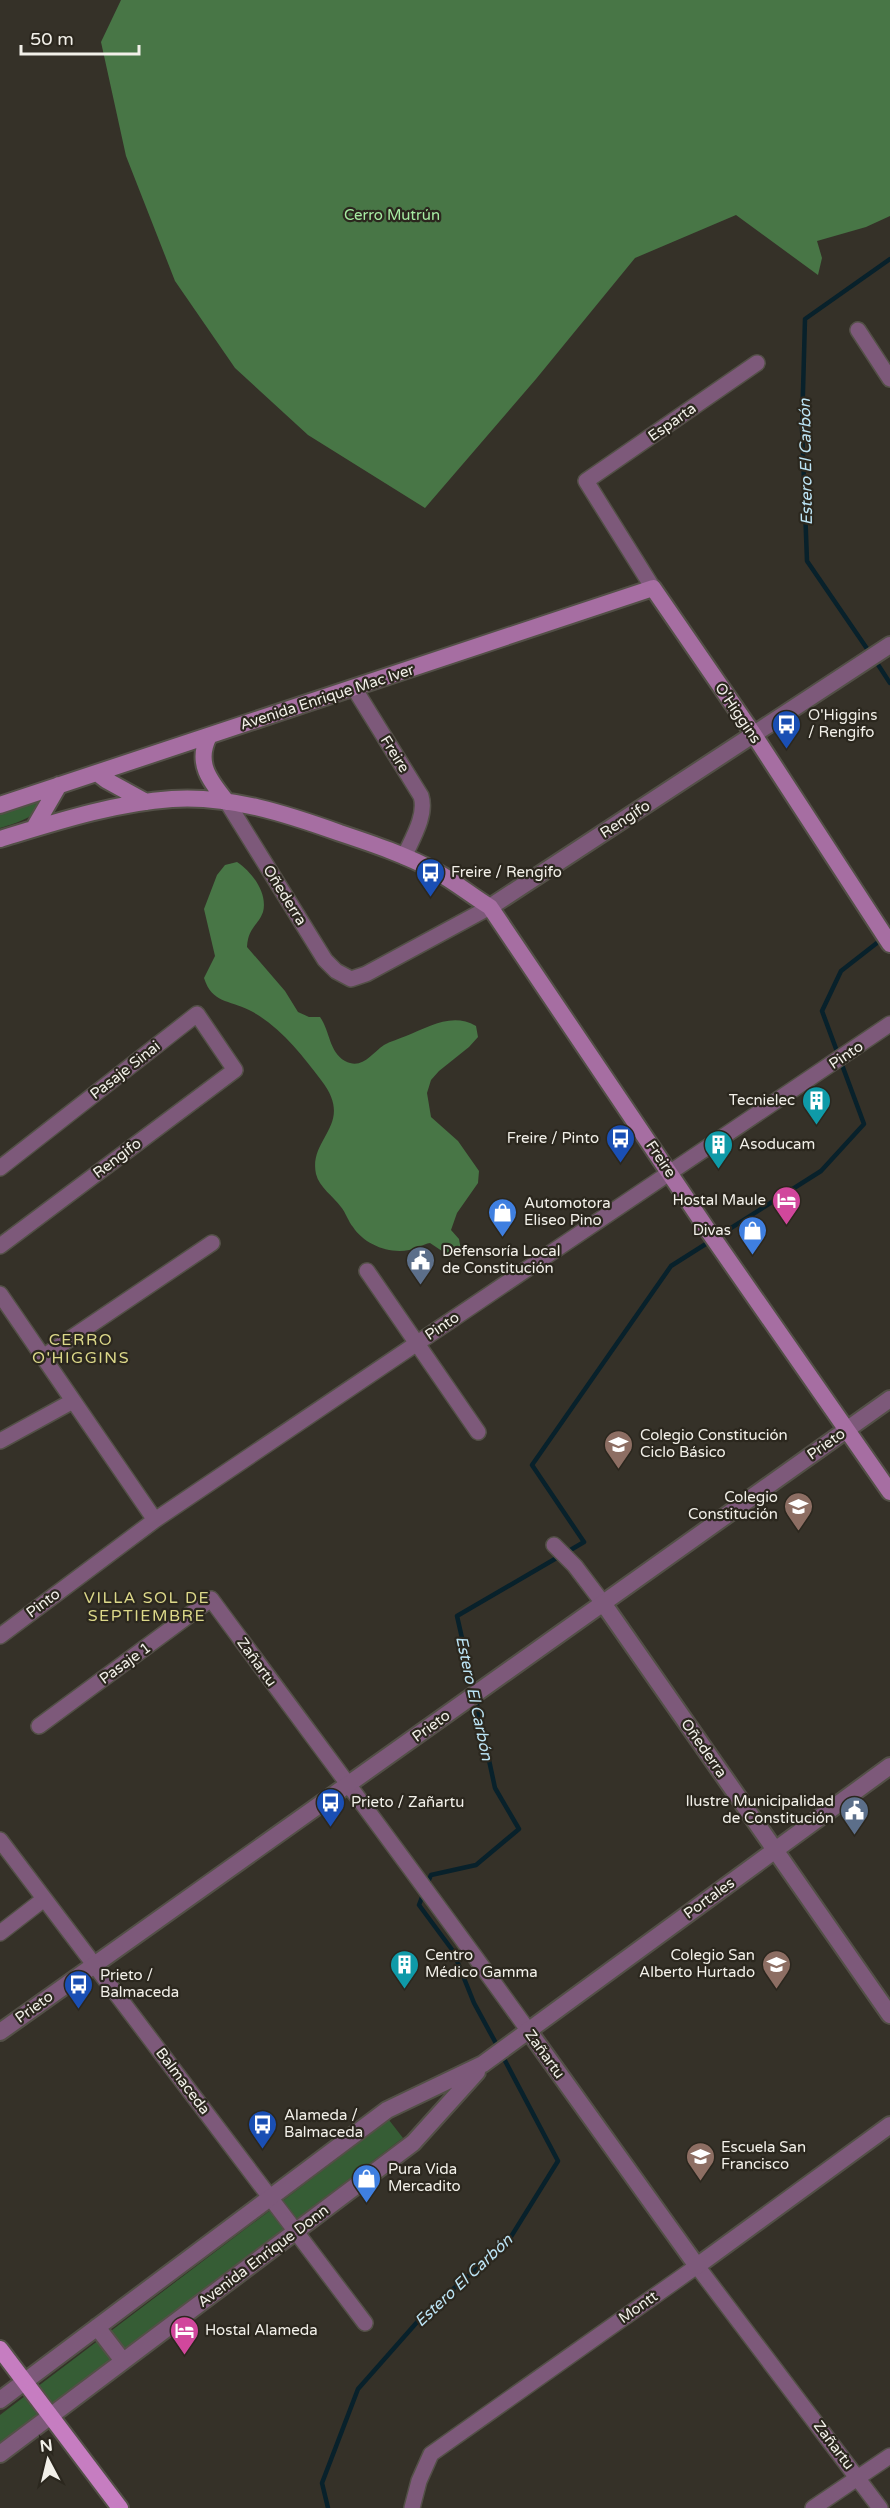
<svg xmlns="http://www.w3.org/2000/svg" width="890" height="2508" font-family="'Varela Round',sans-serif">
	<rect width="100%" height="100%" fill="#353128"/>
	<!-- green -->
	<path fill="#365d35" d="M47,797c-8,20 -28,25 -47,31v-15z
		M389,2120l14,18 -403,306v-29z"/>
	<!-- forest -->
	<path fill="#487646" d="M121,0h769v216l-24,11 -49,14 5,17 -4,17 -82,-60 -101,43 -99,121 -111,129 -117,-73 -73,-67 -60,-87 -49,-125 -25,-114z
		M237,862c15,10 31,31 26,50 -5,14 -15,15 -16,35l38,44 13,21 11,5h11c10,14 9,35 25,44 17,9 26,-7 39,-16 7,-4 15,-6 22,-9 23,-9 46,-24 70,-10l2,11 -9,10 -30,24 -8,9 -4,13 4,24 27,24 21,30 -1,12 -21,30 -6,17 8,9 2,11 -10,7 -21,-14c-7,1 -14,6 -21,7 -21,4 -45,-6 -56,-23 -5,-6 -7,-14 -12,-20 -7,-10 -22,-20 -25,-33 -8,-37 40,-49 5,-94 -19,-25 -42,-55 -72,-70 -20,-10 -37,-7 -45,-32l11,-22 -11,-47 13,-34 8,-10z"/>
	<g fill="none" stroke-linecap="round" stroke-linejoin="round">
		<!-- stream -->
		<path stroke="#08212b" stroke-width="4.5" d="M870,653l-63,-92 -5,-134 3,-108 85,-60
			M875,660l15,23
			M567,1552l17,-10 -52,-77 139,-199 150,-95 43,-47 -42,-113 19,-40 41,-32
			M474,1691l-17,-75 103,-60
			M427,1884l4,-9 45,-10 43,-36 -24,-41 -19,-88
			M424,1892l-5,13 34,46 21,52 24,44
			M328,2508l-6,-25 36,-94 68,-77 81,-69 51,-82 -56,-106"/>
		<defs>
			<path id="minor" d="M858,330l32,49
				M653,588l-67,-107 171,-118
				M354,688l67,108c6,19 -9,43 -17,61
				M227,802l98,158 11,11 15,8 15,-5 124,-67
				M0,1168l197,-154 38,56 -235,176
				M367,1271l111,161
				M0,1294l155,226
				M43,1357l169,-114
				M0,1441l73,-40
				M554,1545l21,21 28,37
				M0,1636l155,-116 735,-496
				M39,1726l172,-127c106,144 213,286 317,431
				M0,1840l365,483
				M0,1933l44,-34
				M412,2508l7,-27 12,-27 266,-188 183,242
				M813,2508l77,-52"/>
			<path id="tertiary" d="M490,907l400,-262
				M603,1603l287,412
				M528,2030l169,236 193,-141
				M0,2032l890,-633
				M97,2327l26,34
				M0,2400l387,-290 96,-46 407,-298
				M0,2454l413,-311 64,-71"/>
			<path id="secondary" d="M209,736c-14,27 1,45 18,66
				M97,773l9,7 40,22
				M0,805l653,-217 101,147 136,209
				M34,828l25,-43
				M0,839c56,-17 114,-36 172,-40 57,-4 115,15 168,34 33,11 66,22 97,39 18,10 35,24 53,35l217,322 183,263"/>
			<path id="primary" d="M0,2349l120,159"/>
		</defs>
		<!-- minor casing -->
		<use href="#minor" stroke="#535047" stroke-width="18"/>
		<!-- tertiary casing -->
		<use href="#tertiary" stroke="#535047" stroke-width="20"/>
		<!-- secondary casing -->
		<use href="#secondary" stroke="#535047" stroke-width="20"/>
		<!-- primary casing -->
		<use href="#primary" stroke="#535047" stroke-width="20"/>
		<!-- minor -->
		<use href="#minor" stroke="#7d597a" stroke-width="15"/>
		<!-- tertiary -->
		<use href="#tertiary" stroke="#7d597a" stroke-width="16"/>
		<!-- secondary -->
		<use href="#secondary" stroke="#a66ea2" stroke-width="16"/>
		<!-- primary -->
		<use href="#primary" stroke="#c67dc1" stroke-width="16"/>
	</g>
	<!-- icons -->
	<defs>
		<symbol id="bus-pin" viewBox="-11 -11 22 30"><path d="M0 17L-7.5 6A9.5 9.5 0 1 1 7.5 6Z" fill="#1a4fb4" stroke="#2b271e"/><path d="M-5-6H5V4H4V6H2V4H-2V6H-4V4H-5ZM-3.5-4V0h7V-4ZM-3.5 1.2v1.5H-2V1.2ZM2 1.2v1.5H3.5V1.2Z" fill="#fff"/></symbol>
		<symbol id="building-pin" viewBox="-11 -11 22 30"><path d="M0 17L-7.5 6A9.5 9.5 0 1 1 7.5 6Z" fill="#0f9aa8" stroke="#2b271e"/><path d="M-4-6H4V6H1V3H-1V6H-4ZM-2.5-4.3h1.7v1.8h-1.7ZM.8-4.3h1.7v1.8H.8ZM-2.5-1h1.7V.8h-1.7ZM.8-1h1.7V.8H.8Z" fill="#fff"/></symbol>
		<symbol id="hotel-pin" viewBox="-11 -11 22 30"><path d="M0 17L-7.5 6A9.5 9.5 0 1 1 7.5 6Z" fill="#d1479c" stroke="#2b271e"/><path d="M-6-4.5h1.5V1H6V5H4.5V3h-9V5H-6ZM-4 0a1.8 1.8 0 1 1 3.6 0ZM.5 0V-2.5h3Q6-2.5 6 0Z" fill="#fff"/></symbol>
		<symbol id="shop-pin" viewBox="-11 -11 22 30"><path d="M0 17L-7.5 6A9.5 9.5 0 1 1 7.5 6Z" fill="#3f7fe0" stroke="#2b271e"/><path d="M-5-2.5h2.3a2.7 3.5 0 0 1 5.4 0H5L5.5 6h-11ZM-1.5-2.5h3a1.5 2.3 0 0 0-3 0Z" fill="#fff"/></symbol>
		<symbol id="civic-pin" viewBox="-11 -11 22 30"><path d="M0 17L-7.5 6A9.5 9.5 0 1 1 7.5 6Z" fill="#5c6f8a" stroke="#2b271e"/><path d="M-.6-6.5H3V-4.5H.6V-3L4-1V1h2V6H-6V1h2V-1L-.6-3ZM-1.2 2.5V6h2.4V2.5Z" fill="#fff"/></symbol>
		<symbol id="school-pin" viewBox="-11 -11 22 30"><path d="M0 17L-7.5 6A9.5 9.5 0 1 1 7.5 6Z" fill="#8d6e63" stroke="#2b271e"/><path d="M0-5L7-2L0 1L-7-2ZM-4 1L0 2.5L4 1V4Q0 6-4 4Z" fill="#fff"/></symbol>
	</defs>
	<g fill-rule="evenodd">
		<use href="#bus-pin" x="770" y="708" width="33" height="45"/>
		<use href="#bus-pin" x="414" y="856" width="33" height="45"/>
		<use href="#building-pin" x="800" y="1084" width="33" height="45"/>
		<use href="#bus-pin" x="604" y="1122" width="33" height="45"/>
		<use href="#building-pin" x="702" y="1128" width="33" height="45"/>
		<use href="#hotel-pin" x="770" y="1184" width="33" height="45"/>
		<use href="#shop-pin" x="486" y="1196" width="33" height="45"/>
		<use href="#shop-pin" x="736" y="1214" width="33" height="45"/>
		<use href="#civic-pin" x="404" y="1244" width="33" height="45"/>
		<use href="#school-pin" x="602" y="1428" width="33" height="45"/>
		<use href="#school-pin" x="782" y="1490" width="33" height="45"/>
		<use href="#bus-pin" x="314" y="1786" width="33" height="45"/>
		<use href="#civic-pin" x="838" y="1794" width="33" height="45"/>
		<use href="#building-pin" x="388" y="1948" width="33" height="45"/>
		<use href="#school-pin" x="760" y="1948" width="33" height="45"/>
		<use href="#bus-pin" x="62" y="1968" width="33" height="45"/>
		<use href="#bus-pin" x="246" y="2108" width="33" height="45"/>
		<use href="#school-pin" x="684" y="2140" width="33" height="45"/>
		<use href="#shop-pin" x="350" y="2162" width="33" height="45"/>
		<use href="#hotel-pin" x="168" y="2314" width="33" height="45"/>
	</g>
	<g text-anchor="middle" stroke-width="4.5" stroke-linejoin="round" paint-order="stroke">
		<!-- park labels -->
		<g font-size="15" fill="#a7eca3" stroke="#2b271e">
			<text x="392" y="220">Cerro Mutrún</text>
		</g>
		<!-- street labels -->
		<g font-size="15" fill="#f2f0e9" stroke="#2b271e">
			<text transform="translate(672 422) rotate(-35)" y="5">Esparta</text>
			<text transform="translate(327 697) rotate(-18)" y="5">Avenida Enrique Mac Iver</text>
			<text transform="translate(738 713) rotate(56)" y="5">O'Higgins</text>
			<text transform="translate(395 754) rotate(58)" y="5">Freire</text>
			<text transform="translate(625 819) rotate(-33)" y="5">Rengifo</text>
			<text transform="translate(285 895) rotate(58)" y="5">Oñederra</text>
			<text transform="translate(846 1055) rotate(-34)" y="5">Pinto</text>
			<text transform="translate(125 1070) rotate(-38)" y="5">Pasaje Sinai</text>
			<text transform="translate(117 1158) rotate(-37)" y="5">Rengifo</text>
			<text transform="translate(661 1159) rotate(56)" y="5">Freire</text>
			<text transform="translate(442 1326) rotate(-34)" y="5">Pinto</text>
			<text transform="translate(826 1444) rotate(-35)" y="5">Prieto</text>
			<text transform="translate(43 1603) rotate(-37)" y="5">Pinto</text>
			<text transform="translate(257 1662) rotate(54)" y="5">Zañartu</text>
			<text transform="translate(125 1663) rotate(-36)" y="5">Pasaje 1</text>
			<text transform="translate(431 1726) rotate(-36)" y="5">Prieto</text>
			<text transform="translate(704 1748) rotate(55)" y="5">Oñederra</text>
			<text transform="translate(709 1898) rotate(-36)" y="5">Portales</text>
			<text transform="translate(34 2007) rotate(-36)" y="5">Prieto</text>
			<text transform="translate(545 2054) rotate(54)" y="5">Zañartu</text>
			<text transform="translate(183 2081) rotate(53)" y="5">Balmaceda</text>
			<text transform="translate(263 2256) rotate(-37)" y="5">Avenida Enrique Donn</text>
			<text transform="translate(638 2307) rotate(-35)" y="5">Montt</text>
			<text transform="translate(834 2445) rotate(53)" y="5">Zañartu</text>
		</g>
		<!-- poi labels -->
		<g font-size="15" fill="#f2f0e9" stroke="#2b271e" text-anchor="start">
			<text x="808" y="720">O'Higgins<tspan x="808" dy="17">/ Rengifo</tspan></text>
			<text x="451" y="877">Freire / Rengifo</text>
			<text x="795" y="1105" text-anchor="end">Tecnielec</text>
			<text x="599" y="1143" text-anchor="end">Freire / Pinto</text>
			<text x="739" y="1149">Asoducam</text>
			<text x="766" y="1205" text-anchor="end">Hostal Maule</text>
			<text x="524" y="1208">Automotora<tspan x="524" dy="17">Eliseo Pino</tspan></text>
			<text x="731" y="1235" text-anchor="end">Divas</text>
			<text x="442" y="1256">Defensoría Local<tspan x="442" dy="17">de Constitución</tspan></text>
			<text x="640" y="1440">Colegio Constitución<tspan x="640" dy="17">Ciclo Básico</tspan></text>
			<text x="778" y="1502" text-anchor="end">Colegio<tspan x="778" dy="17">Constitución</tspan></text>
			<text x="834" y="1806" text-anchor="end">Ilustre Municipalidad<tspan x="834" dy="17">de Constitución</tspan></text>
			<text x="351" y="1807">Prieto / Zañartu</text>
			<text x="425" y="1960">Centro<tspan x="425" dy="17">Médico Gamma</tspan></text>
			<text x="755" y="1960" text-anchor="end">Colegio San<tspan x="755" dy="17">Alberto Hurtado</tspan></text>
			<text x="100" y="1980">Prieto /<tspan x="100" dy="17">Balmaceda</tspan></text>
			<text x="284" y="2120">Alameda /<tspan x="284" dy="17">Balmaceda</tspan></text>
			<text x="721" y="2152">Escuela San<tspan x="721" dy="17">Francisco</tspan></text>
			<text x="388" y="2174">Pura Vida<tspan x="388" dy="17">Mercadito</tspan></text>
			<text x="205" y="2335">Hostal Alameda</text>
		</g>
		<!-- water labels -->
		<g font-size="16" font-style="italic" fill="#bce4f5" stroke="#2b271e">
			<text transform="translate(805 462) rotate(-91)" y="6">Estero El Carbón</text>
			<text transform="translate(475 1698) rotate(78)" y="6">Estero El Carbón</text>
			<text transform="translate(463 2280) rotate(-43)" y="6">Estero El Carbón</text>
		</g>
		<!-- neighbourhood labels -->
		<g font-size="16" letter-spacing="1.5" fill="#dcd889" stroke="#2b271e">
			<text x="81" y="1345">CERRO<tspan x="81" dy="18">O'HIGGINS</tspan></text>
			<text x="147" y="1603">VILLA SOL DE<tspan x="147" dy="18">SEPTIEMBRE</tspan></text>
		</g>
	</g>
	<!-- north arrow -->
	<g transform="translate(48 2460) rotate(353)" stroke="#2b271e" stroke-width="4.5" paint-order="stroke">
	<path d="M0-4.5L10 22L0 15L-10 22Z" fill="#f2f0e9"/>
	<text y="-9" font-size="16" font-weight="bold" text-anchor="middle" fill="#f2f0e9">N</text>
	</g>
	<!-- scale -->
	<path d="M21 45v9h118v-9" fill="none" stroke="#f2f0e9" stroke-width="3"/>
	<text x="30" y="45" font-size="18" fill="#f2f0e9" stroke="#2b271e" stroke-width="4.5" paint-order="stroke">50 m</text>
</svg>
